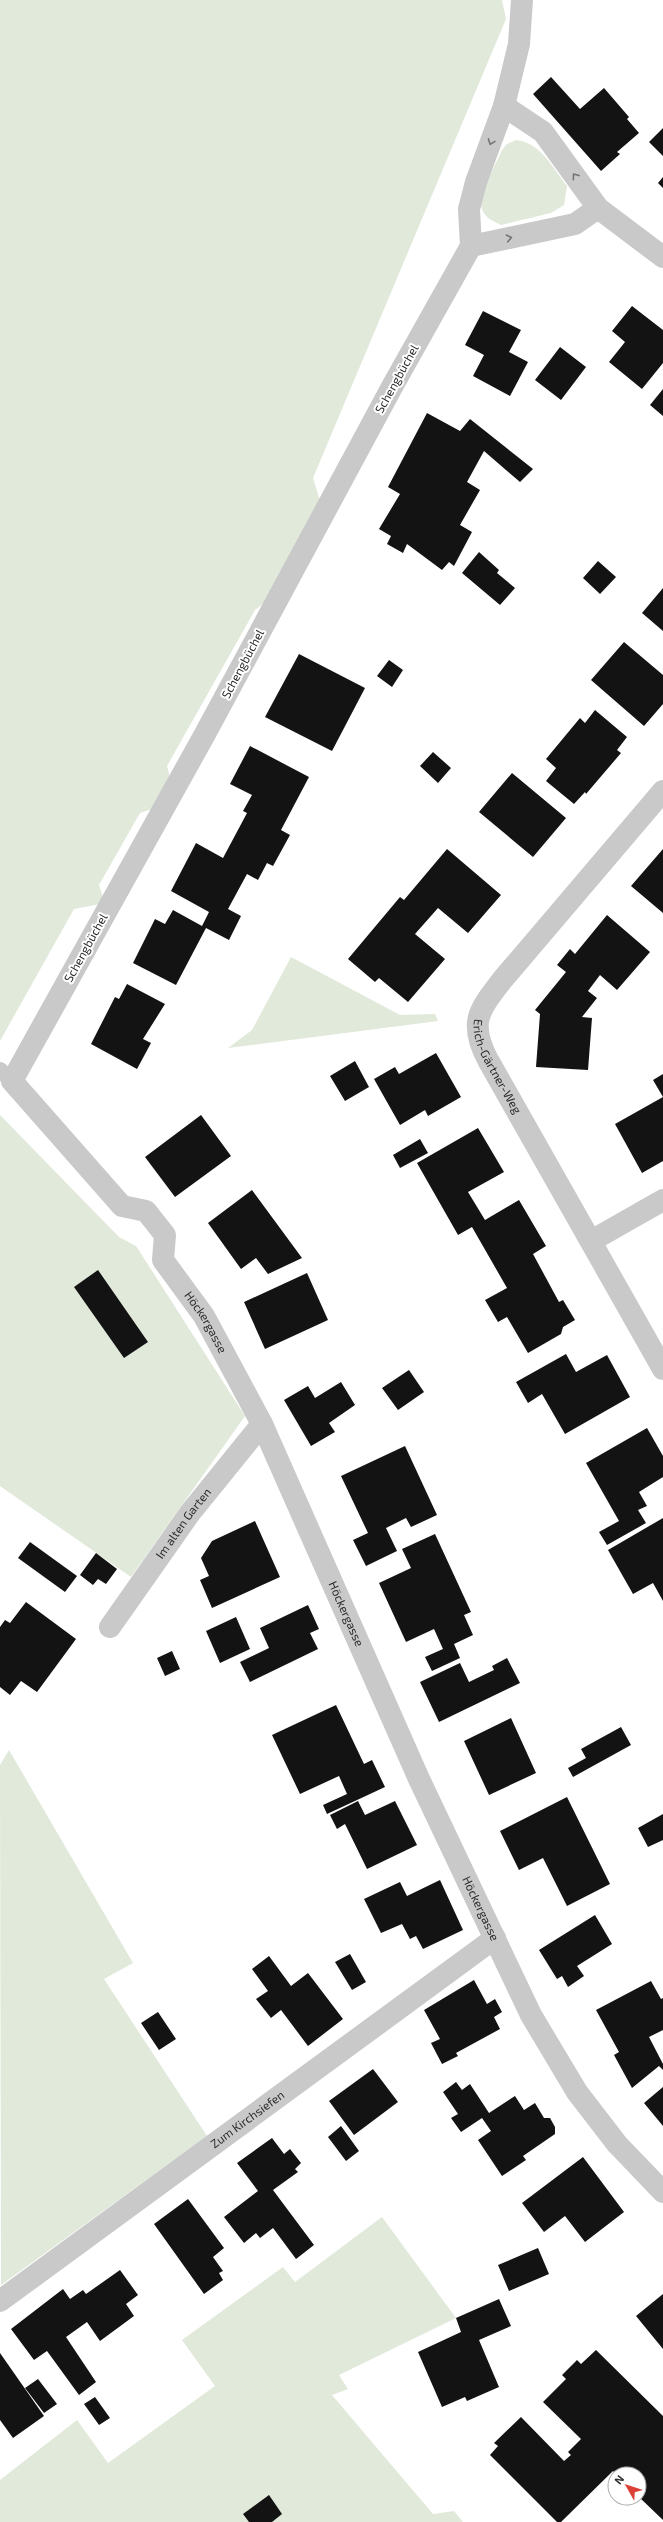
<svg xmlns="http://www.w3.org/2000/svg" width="663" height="2522" font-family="'Exo 2',sans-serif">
	<rect width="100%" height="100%" fill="#fff"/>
	<!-- green -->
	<path fill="#e0e9da" d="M0,0h502l4,19 -193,459 8,26 -50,94 -16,12 -88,156 4,16 -13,25 -18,6 -41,72 4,12 -3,7 -26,5 -74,132z
		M516,140c25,3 36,27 51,46l-3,19 -13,8 -50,12c-8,-4 -16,-7 -19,-16 -5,-12 15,-47 20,-59l5,-6z
		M291,957l109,58 35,-1 3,7 -210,27 24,-18z
		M0,1115l119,122 17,9 109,170 -114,161 -131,-91z
		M9,1750l124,213 -29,16 103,157 -206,149 -1,-520z
		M382,2217l74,101 -117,57 9,14 -16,6 101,119 21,-3 9,11h-463v-42l77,-60 31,43 107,-77 -33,-46 101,-73 12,15z"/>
	<!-- building -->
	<path fill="#131313" d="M551,77l29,32 24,-21 25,29 -2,2 12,14 -22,19 3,2 -19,17 -68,-77z
		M663,128v28l-14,-14z
		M663,177v11l-5,-5z
		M632,306l31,24v33l-21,26 -33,-27 16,-20 -13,-11z
		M483,311l38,19 -12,22 19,10 -18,34 -37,-20 11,-21 -19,-10z
		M560,347l26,20 -25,33 -26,-20z
		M663,389v27l-13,-11z
		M427,413l33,18 10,-12 63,50 -13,13 -36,-31 -17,31 13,8 -20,35 12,7 -18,34 -5,-4 -7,8 -35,-26 -4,9 -16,-9 4,-8 -12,-7 21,-35 -12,-7z
		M479,552l20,18 -2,3 18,15 -15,17 -38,-32z
		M598,561l18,16 -16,17 -17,-16z
		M663,588v43l-21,-18z
		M624,642l39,33v29l-19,22 -53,-46z
		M299,654l66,34 -33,63 -67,-34z
		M389,660l14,10 -11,17 -15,-11z
		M595,710l32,27 -10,13 4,3 -35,41 -1,-2 -11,12 -28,-23 10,-13 -10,-9 34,-41 5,5z
		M250,746l59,31 -28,53 9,5 -17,31 -6,-3 -9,17 -11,-6 -19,35 13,7 -12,24 -23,-12 -30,57 -43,-22 22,-44 10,5 8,-14 29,16 7,-14 -38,-21 25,-48 27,15 24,-45 -4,-2 9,-16 -22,-11z
		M433,752l18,16 -13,15 -18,-17z
		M512,773l54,45 -33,39 -54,-45z
		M447,849l54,46 -33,38 -30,-25 -23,26 30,25 -37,43 -29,-24 -4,4 -27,-23 52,-62 4,3z
		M663,849v64l-32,-27z
		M607,915l43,37 -33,38 -17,-15 -12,16 9,7 -15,19 10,1 -4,52 -52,-3 4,-53 -5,-4 31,-38 -9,-7 13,-16 5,5z
		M127,984l38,20 -22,35 8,4 -14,26 -46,-25 24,-47 4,2z
		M436,1053l25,44 -33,19 -3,-6 -25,15 -26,-46 21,-12 4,7z
		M355,1061l14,26 -24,14 -15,-25z
		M663,1074v87l-21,12 -27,-49 48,-27 -10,-17z
		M201,1115l30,41 -56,41 -30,-40z
		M478,1128l26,44 -36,20 17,28 34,-20 27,46 -13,8 26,48 4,-2 12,20 -12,7 -2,7 -33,19 -21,-36 -9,5 -13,-22 22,-12 -35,-61 -14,8 -41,-72z
		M420,1139l8,14 -28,15 -7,-13z
		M252,1190l50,68 -34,16 -12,-16 -15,11 -33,-46z
		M98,1270l50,72 -24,16 -50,-71z
		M307,1273l21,47 -63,29 -21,-47z
		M566,1354l10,18 31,-17 23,42 -65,37 -23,-40 -14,9 -12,-21z
		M409,1370l15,22 -26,18 -16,-22z
		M341,1382l14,23 -26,18 6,9 -24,14 -27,-46 24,-14 7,12z
		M647,1428l16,28v21l-24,15 8,14 -9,4 8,13 -39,22 -8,-13 20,-11 -33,-58z
		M405,1446l32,69 -26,12 -5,-9 -20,10 11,23 -31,15 -13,-26 15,-7 -27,-57z
		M663,1518v83l-10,-18 -20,11 -25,-44z
		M255,1521l25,56 -68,31 -12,-28 9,-4 -8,-18 11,-17z
		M435,1534l36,78 -7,3 9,20 -19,9 6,14 -28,13 -7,-14 18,-8 -9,-20 -28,13 -27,-59 32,-15 -9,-19z
		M30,1542l47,34 -12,16 -47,-34z
		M96,1553l21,16 -11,15 -8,-5 -5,6 -13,-10z
		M26,1602l50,37 -39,53 -16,-11 -11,14 -10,-8v-60l5,-7 5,3z
		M308,1605l11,24 -9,4 8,16 -68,33 -10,-20 29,-14 -9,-20z
		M236,1617l14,32 -30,14 -14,-32z
		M172,1651l8,18 -15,7 -8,-18z
		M507,1658l13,25 -81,39 -19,-40 40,-19 9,19 25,-12 -2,-4z
		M336,1705l28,59 8,-4 13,27 -58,27 -4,-9 24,-11 -8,-18 -39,18 -28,-59z
		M511,1718l25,55 -47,22 -25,-54z
		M621,1727l10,18 -58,32 -5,-9 18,-10 -5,-9z
		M567,1797l43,87 -43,22 -24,-48 -24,12 -19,-39z
		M358,1801l7,14 30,-14 22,44 -50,24 -22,-45 -8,5 -7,-14z
		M663,1814v26l-15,7 -10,-19z
		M440,1880l23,50 -40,19 -7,-13 -6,3 -8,-15 -21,9 -17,-34 36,-17 7,14z
		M595,1915l17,29 -35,22 7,10 -16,11 -6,-11 -5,3 -18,-29z
		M350,1954l16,28 -14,8 -17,-28z
		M269,1956l22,30 17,-13 35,46 -35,27 -27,-36 -10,8 -15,-19 12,-8 -16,-22z
		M474,1980l13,24 8,-5 7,13 -8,5 6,12 -44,24 2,3 -16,8 -11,-21 9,-4 -16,-29z
		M651,1981l10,18 2,-1v32l-14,7 14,27v6l-4,-4 -27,22 -18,-33 5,-3 -23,-42z
		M158,2012l18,27 -17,11 -18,-27z
		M373,2069l25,33 -44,33 -25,-34z
		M456,2082l6,8 8,-6 19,29 26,-17 9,14 11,-7 9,15h6l5,9v7l-32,22 3,4 -24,16 -24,-36 13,-9 -9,-13 -21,14 -10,-14 7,-4 -15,-22z
		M663,2087v39l-19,-23z
		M341,2126l18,25 -13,10 -18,-24z
		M272,2138l12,16 6,-5 11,14 -6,6 3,3 -25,18 41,55 -18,14 -23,-31 -13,10 -4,-5 -12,10 -20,-26 34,-26 -21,-28z
		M583,2157l41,55 -39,30 -20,-26 -21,16 -22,-29z
		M188,2199l36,49 -11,9 10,14 -4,2 4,7 -19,14 -50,-70z
		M538,2248l11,26 -40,17 -11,-26z
		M120,2270l18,25 -12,9 8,12 -34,25 -13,-19 -21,15 30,45 -17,13 -32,-44 -13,9 -23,-31 52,-40 7,10 13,-9 3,4z
		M663,2294v55l-27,-33z
		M499,2299l12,27 -32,14 20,47 -32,14 -2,-4 -23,10 -24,-55 43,-20 -5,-14z
		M596,2350l67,66v104l-24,-23v-23h-23l-3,-3 -52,51h-4l-67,-67 8,-9 -4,-3 27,-26 43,44 7,-6 -3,-3 13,-13 -38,-37 23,-23 -4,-4 15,-15 4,4z
		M0,2353l44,63 -31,22 -13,-18z
		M38,2379l19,25 -13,9 -19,-25z
		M95,2397l15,21 -11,7 -15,-21z
		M269,2495l13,19 -10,8h-23l-6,-8z"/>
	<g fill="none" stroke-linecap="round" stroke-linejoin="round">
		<!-- lane -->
		<path stroke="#c9c9c9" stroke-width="16" d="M0,1070l12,11"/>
		<!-- street -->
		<g stroke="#c9c9c9" stroke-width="22">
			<path id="s1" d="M522,0l-3,44 -15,62 -28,76 -7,27 2,37 -78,139 -188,349 -193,347 110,125 24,5 19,24 -2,25 41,56 58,108 157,355 112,236 46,77 40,52 46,48"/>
			<path d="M504,106l39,26 55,76 65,49"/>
			<path d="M471,246l104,-22 23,-16"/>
			<path id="s2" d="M663,791l-160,188c-24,31 -35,43 -15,81l175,309"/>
			<path d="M591,1241l72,-41"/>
			<path id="s3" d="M110,1627l80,-114 72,-89"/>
			<path id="s4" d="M0,2301l495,-363"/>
		</g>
	</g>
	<!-- one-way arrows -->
	<defs><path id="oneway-chevron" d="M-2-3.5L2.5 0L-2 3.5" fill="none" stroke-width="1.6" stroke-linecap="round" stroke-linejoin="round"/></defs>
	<g stroke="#737373">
		<use href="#oneway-chevron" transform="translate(491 142) rotate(110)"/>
		<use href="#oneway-chevron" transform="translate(575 176) rotate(-126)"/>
		<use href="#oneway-chevron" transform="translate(509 238) rotate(-12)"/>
	</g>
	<g text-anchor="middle" stroke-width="4" stroke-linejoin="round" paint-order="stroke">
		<!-- street labels -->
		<g font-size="12" fill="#2c2c2c" stroke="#fff">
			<text transform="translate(397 379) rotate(-61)" y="4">Schengbüchel</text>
			<text transform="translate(243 664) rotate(-62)" y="4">Schengbüchel</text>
			<text transform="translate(86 948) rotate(-61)" y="4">Schengbüchel</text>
			<text dy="4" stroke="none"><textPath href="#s2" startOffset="346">Erich-Gärtner-Weg</textPath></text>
			<text dy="4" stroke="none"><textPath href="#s1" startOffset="1529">Höckergasse</textPath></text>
			<text dy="4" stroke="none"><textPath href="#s3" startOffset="127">Im alten Garten</textPath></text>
			<text dy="4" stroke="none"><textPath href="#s1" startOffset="1853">Höckergasse</textPath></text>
			<text dy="4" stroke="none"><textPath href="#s1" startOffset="2177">Höckergasse</textPath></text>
			<text dy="4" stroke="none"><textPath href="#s4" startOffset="307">Zum Kirchsiefen</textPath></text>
		</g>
	</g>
	<!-- north arrow -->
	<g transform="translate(627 2486) rotate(309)"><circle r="19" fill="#ffffff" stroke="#ababab"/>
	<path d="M0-3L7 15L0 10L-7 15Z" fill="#db4136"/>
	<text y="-6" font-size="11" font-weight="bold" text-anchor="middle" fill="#2c2c2c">N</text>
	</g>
</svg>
